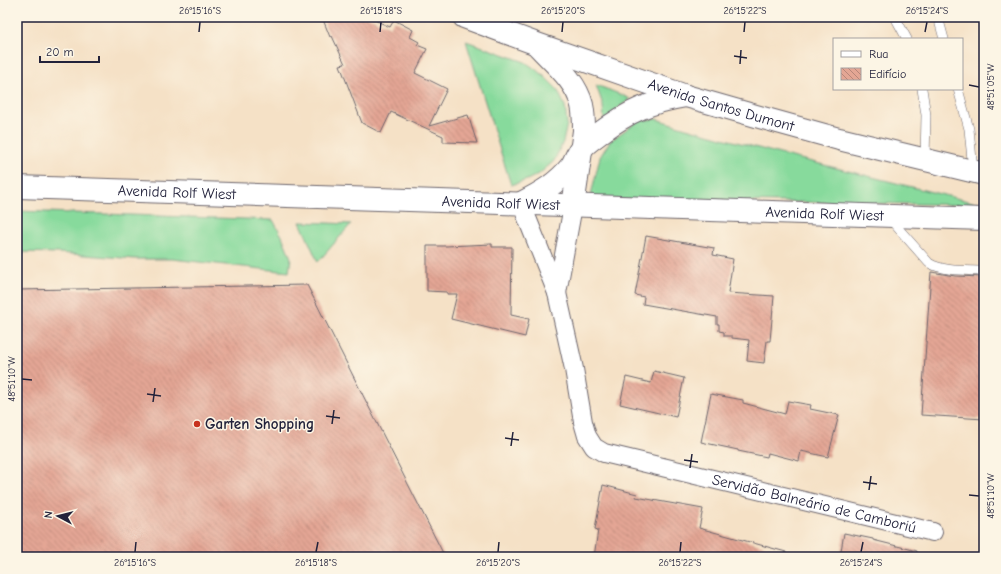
<svg xmlns="http://www.w3.org/2000/svg" width="1001" height="574" font-family="'Comic Neue',sans-serif">
	<defs>
		<pattern id="building-back-hatch" width="6" height="6" patternUnits="userSpaceOnUse"><rect width="6" height="6" fill="#e4a694"/><path d="M-1 5l2 2M0 0l6 6M5-1l2 2" fill="none" stroke="#b8877a"/></pattern>
	</defs>
	<rect width="100%" height="100%" fill="#fcf5e5"/>
	<filter id="ink" filterUnits="userSpaceOnUse"><feTurbulence type="fractalNoise" baseFrequency=".025" numOctaves="2"/><feDisplacementMap in="SourceGraphic" scale="8" xChannelSelector="R" yChannelSelector="G"/><feConvolveMatrix kernelMatrix="1 2 1 2 8 2 1 2 1" color-interpolation-filters="sRGB"/></filter>
	<filter id="wash" filterUnits="userSpaceOnUse"><feTurbulence type="fractalNoise" baseFrequency=".012" numOctaves="4" result="noise"/><feDisplacementMap in="SourceGraphic" scale="16" xChannelSelector="R" yChannelSelector="G"/><feGaussianBlur stdDeviation="0.9" result="paint"/><feColorMatrix in="noise" values="0 0 0 0 0 0 0 0 0 0 0 0 0 0 0 0 0 1.4 0 .05"/><feComposite in="paint" operator="in"/></filter>
	<g filter="url(#wash)">
		<rect width="100%" height="100%" fill="#f5e1c6"/>
		<!-- grass -->
		<path fill="#87da9c" stroke="#547e6c" d="M466,41l59,21 16,11 16,16 8,17 2,18 -4,18 -9,19 -15,13 -12,6 -16,5z
			M596,85l26,10 8,4 -13,10 -13,12 -1,-16z
			M656,119l30,9 94,26 204,51 -394,-6 10,-42 10,-16 28,-20z
			M17,211l256,9 9,16 9,22 -2,14 -117,-13h-36l-78,-6 -41,-1z
			M300,222l51,2 -33,38z"/>
		<g id="blocks">
			<!-- building -->
			<path fill="url(#building-back-hatch)" d="M322,17h46l22,10 4,-7 19,10 -3,7 9,5 -2,3 10,4 -12,24 32,16 -18,37 39,-11 9,28 -34,-1v-6l-52,-24 -10,21 -19,-10 -22,-58 5,-1 -13,-28 -2,1z
				M646,236l68,12 -1,7 20,4 -5,34 46,3 -4,45h-3l-3,22 -17,-2 2,-21 -17,-2v-2h-8v-4l-5,-1v-7h-2v-7l-74,-13 1,-7 -9,-2z
				M492,244v3h20l-1,68 18,4 -4,18 -74,-18 6,-25h-10v-2l-20,-1v-45h19z
				M931,272l24,4 29,1v142l-63,-4z
				M307,285l138,272h-428v-267z
				M654,371l30,7 -8,39 -56,-13 6,-27 25,6z
				M711,394l32,6v3l42,11 3,-13 23,4 -1,4 29,6 -11,42 -27,-6 -2,10 -31,-8 -1,4 -29,-6v-1l-37,-8z
				M603,485l34,9 -1,3 67,12 -4,19 87,24 -1,5h-191l4,-27 -3,-1z
				M844,533l29,6v1l44,11 -1,6h-76z"/>
		</g>
	</g>
	<g filter="url(#ink)">
		<use href="#blocks" fill-opacity="0" stroke="#6c656c" stroke-width="1"/>
		<g fill="none" stroke-linecap="round" stroke-linejoin="round">
			<defs>
				<path id="lane" d="M895,17l12,22
					M938,17l6,22
					M922,89l4,26 -1,45
					M958,89l11,40 4,41
					M890,219l39,44c15,9 38,7 55,8"/>
				<g id="street">
					<path id="s1" d="M521,203l36,90 17,76 9,53 4,14 7,11 10,6 329,79"/>
					<path d="M557,293l16,-87"/>
				</g>
				<g id="primary">
					<path id="s2" d="M464,17l73,27 149,52 77,22 76,21 145,35"/>
					<path d="M539,47c16,17 37,34 43,58 2,9 2,17 2,26l-11,75"/>
					<path id="s3" d="M17,187l967,32"/>
					<path d="M521,203c20,-10 37,-20 51,-38 3,-5 5,-12 9,-16 5,-6 13,-11 19,-16 29,-22 50,-31 86,-37"/>
				</g>
			</defs>
			<!-- lane casing -->
			<use href="#lane" stroke="#6c656c" stroke-width="10"/>
			<!-- street casing -->
			<use href="#street" stroke="#6c656c" stroke-width="20"/>
			<!-- primary casing -->
			<use href="#primary" stroke="#6c656c" stroke-width="24"/>
			<!-- lane -->
			<use href="#lane" stroke="#fff" stroke-width="9"/>
			<!-- street -->
			<use href="#street" stroke="#fff" stroke-width="18"/>
			<!-- primary -->
			<use href="#primary" stroke="#fff" stroke-width="22"/>
		</g>
	</g>
	<!-- ticks -->
	<path fill="none" stroke="#22223b" stroke-width="1.5" d="M199,32l1,-10M380,32l1,-10M562,32l1,-10M744,32l1,-10M925,32l2,-10M734,56l13,2M740,64l1,-14M969,85l10,2M22,379l10,1M147,394l14,2M153,402l2,-14M326,416l14,2M332,424l2,-14M505,438l14,2M511,446l2,-14M684,460l14,2M690,468l2,-14M863,482l14,2M869,490l2,-14M969,495l10,1M135,552l1,-10M316,552l2,-10M498,552l1,-10M680,552l1,-10M861,552l2,-10"/>
	<!-- markers -->
	<circle fill="#c8321e" stroke="#fcf5e5" stroke-width="1.5" cx="197" cy="424" r="4"/>
	<g text-anchor="middle" stroke-width="3" stroke-linejoin="round" paint-order="stroke">
		<!-- street labels -->
		<g font-size="15" fill="#22223b" stroke="#fcf5e5">
			<text dy="5" stroke="none"><textPath href="#s2" startOffset="272">Avenida Santos Dumont</textPath></text>
			<text dy="5" stroke="none"><textPath href="#s3" startOffset="160">Avenida Rolf Wiest</textPath></text>
			<text dy="5" stroke="none"><textPath href="#s3" startOffset="484">Avenida Rolf Wiest</textPath></text>
			<text dy="5" stroke="none"><textPath href="#s3" startOffset="808">Avenida Rolf Wiest</textPath></text>
			<text dy="5" stroke="none"><textPath href="#s1" startOffset="484">Servidão Balneário de Camboriú</textPath></text>
		</g>
		<!-- poi labels -->
		<g font-size="15" font-weight="bold" fill="#22223b" stroke="#fcf5e5" text-anchor="start">
			<text x="205" y="429">Garten Shopping</text>
		</g>
	</g>
	<!-- margin -->
	<rect width="1001" height="574" fill="none" stroke="#fcf5e5" stroke-width="44"/>
	<!-- legend -->
	<rect x="833" y="38" width="130" height="52" fill="#fcf5e5" stroke="#a5a1a1"/>
	<rect x="841" y="51" width="20" height="6" fill="#ffffff" stroke="#a5a1a1"/>
	<text x="869" y="58" font-size="12" fill="#22223b">Rua</text>
	<rect x="841" y="68" width="20" height="12" fill="url(#building-back-hatch)" stroke="#a5a1a1"/>
	<text x="869" y="78" font-size="12" fill="#22223b">Edifício</text>
	<!-- north arrow -->
	<g transform="translate(58 516) rotate(277)" stroke="#fcf5e5" stroke-width="3" paint-order="stroke">
	<path d="M0-3L7 15L0 10L-7 15Z" fill="#22223b"/>
	<text y="-6" font-size="11" font-weight="bold" text-anchor="middle" fill="#22223b">N</text>
	</g>
	<!-- scale -->
	<path d="M40 56v6h59v-6" fill="none" stroke="#22223b" stroke-width="2"/>
	<text x="46" y="56" font-size="12" fill="#22223b" stroke="#fcf5e5" stroke-width="3" paint-order="stroke">20 m</text>
	<rect x="22" y="22" width="957" height="530" fill="none" stroke="#22223b" stroke-width="1.5"/>
	<g font-size="10" text-anchor="middle" fill="#22223b">
		<text x="200" y="14">26°15'16"S</text>
		<text x="381" y="14">26°15'18"S</text>
		<text x="563" y="14">26°15'20"S</text>
		<text x="745" y="14">26°15'22"S</text>
		<text x="927" y="14">26°15'24"S</text>
		<text transform="translate(990 87) rotate(-90)" y="4">48°51'05"W</text>
		<text transform="translate(11 379) rotate(-90)" y="4">48°51'10"W</text>
		<text transform="translate(990 496) rotate(-90)" y="4">48°51'10"W</text>
		<text x="135" y="566">26°15'16"S</text>
		<text x="316" y="566">26°15'18"S</text>
		<text x="498" y="566">26°15'20"S</text>
		<text x="680" y="566">26°15'22"S</text>
		<text x="861" y="566">26°15'24"S</text>
	</g>
</svg>
